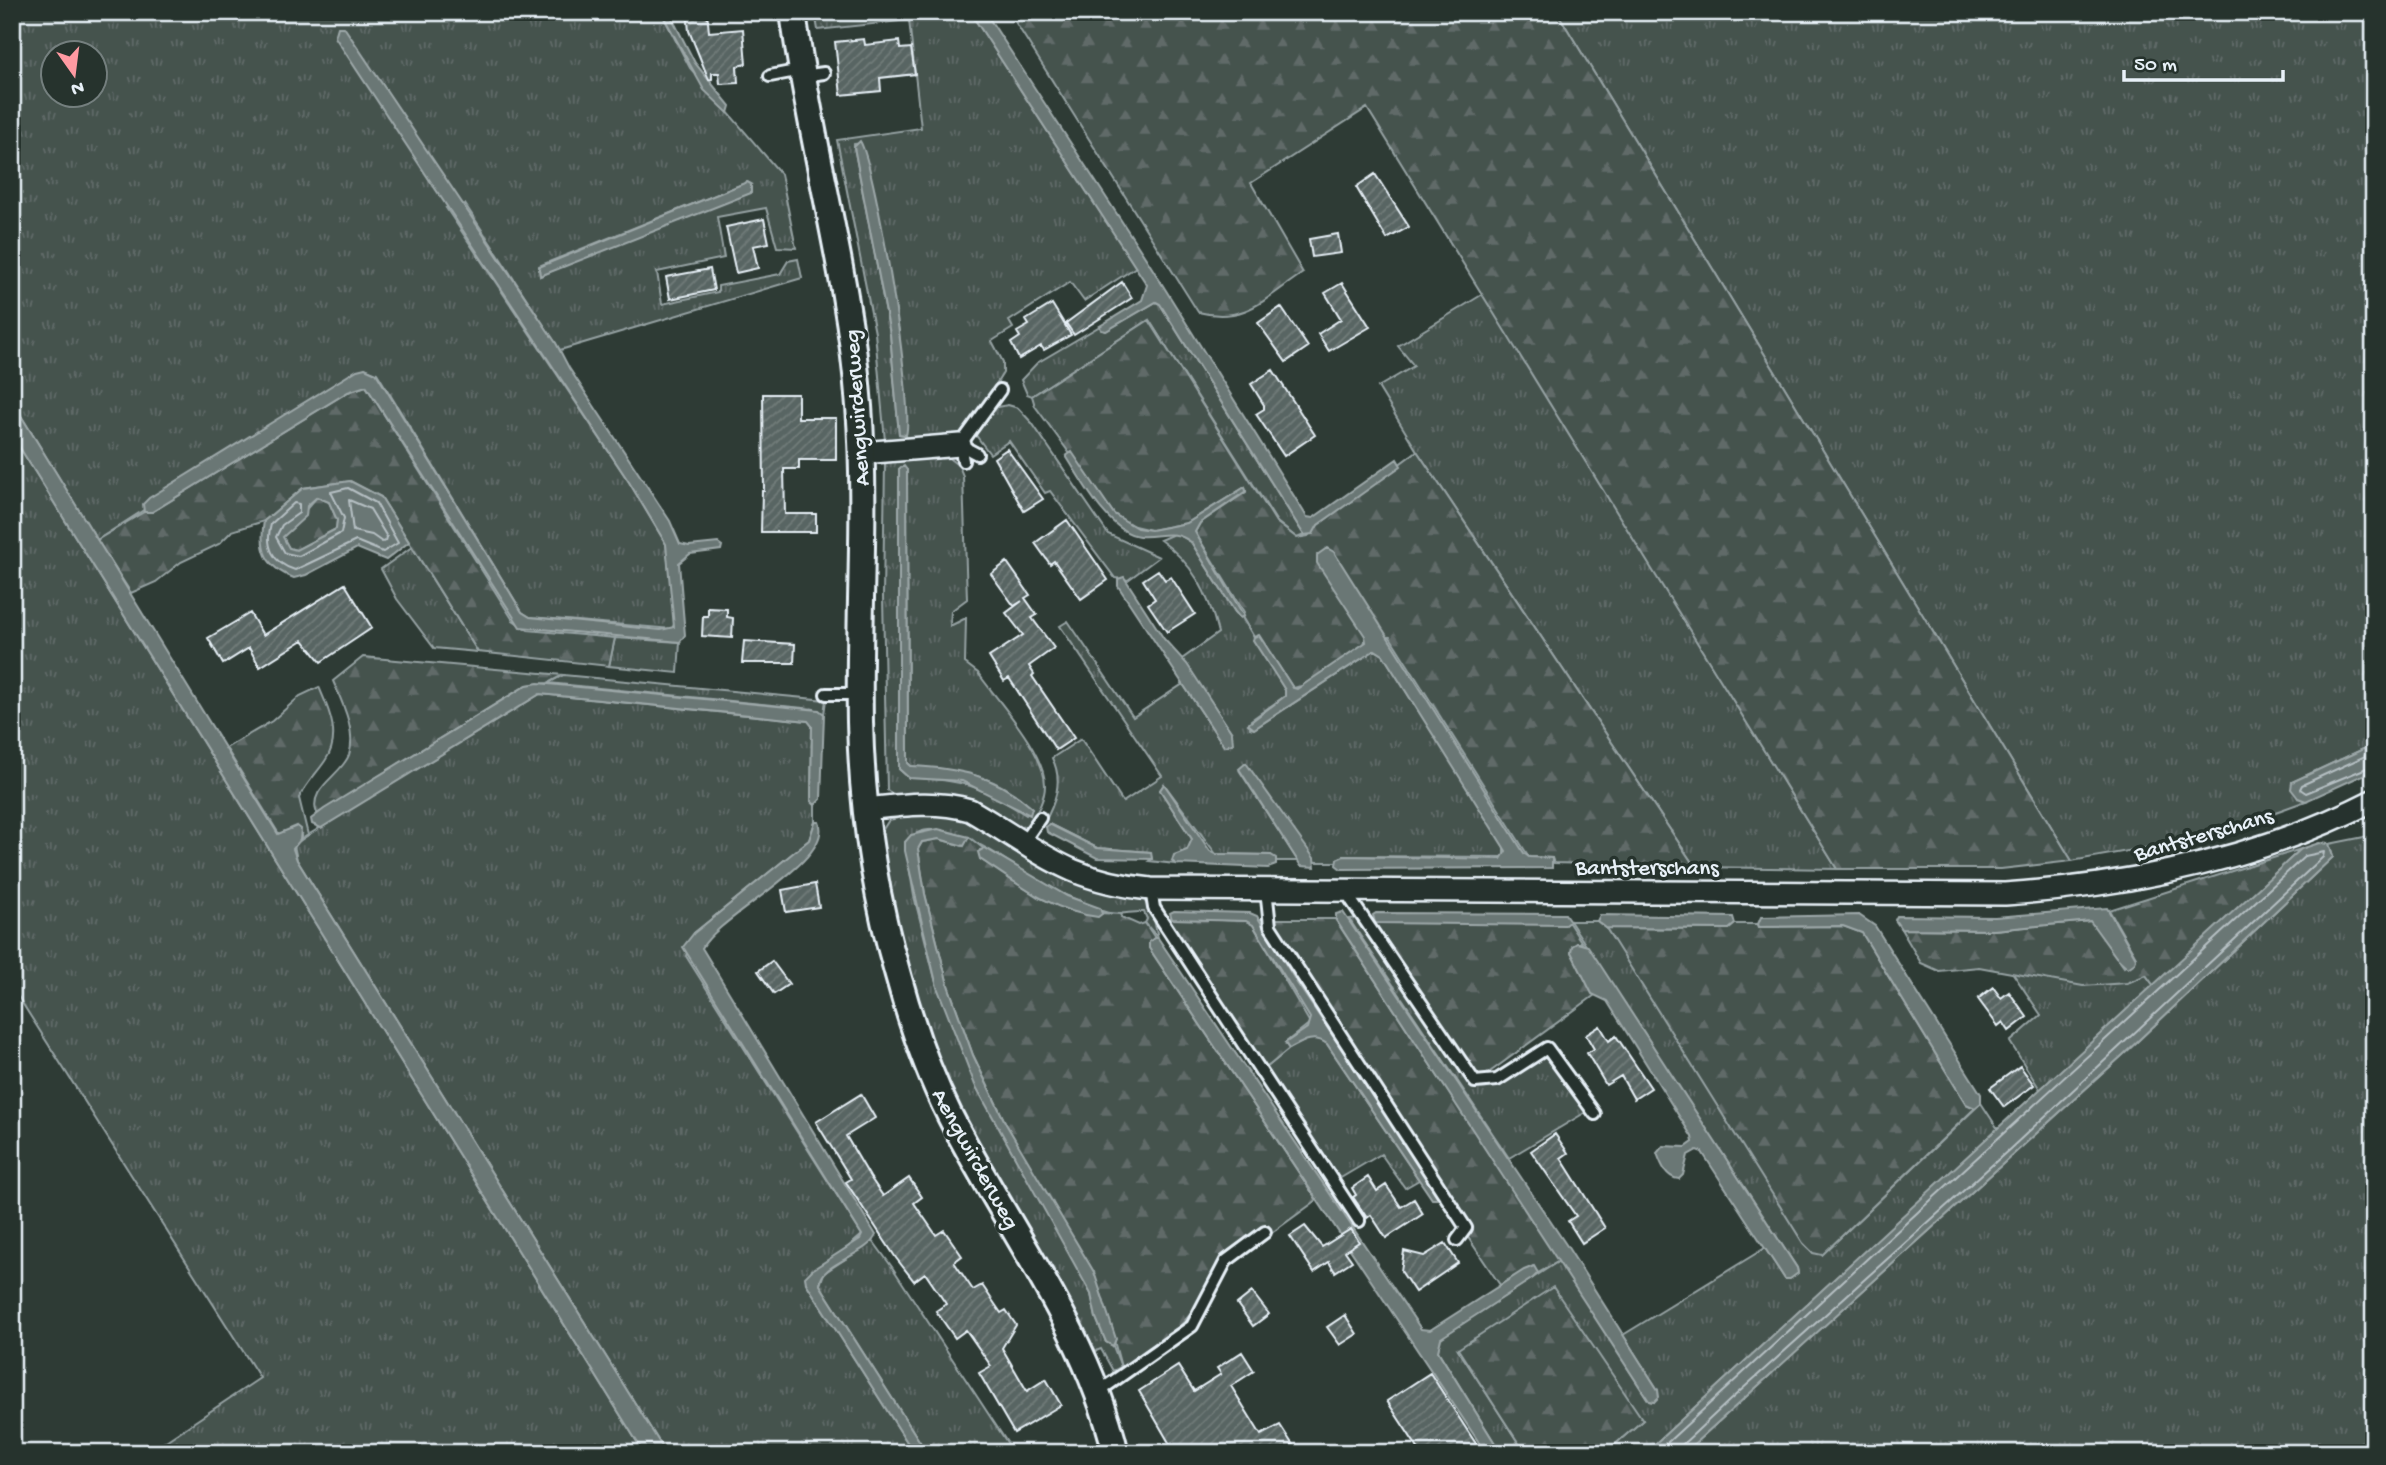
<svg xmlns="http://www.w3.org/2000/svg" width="2386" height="1465" font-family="'Gochi Hand',sans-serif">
	<defs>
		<pattern id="grass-tufts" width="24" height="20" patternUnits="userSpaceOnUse" patternTransform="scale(1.75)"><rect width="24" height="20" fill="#45524e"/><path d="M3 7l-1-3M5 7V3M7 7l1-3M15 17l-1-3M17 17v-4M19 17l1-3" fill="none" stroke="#606b68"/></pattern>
		<pattern id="forest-firs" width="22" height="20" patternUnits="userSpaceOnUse" patternTransform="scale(1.75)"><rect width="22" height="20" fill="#45524e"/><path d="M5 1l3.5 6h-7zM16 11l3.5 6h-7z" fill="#606b68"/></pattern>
		<pattern id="building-hatch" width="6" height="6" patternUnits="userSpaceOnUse" patternTransform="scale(1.75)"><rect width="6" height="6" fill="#596563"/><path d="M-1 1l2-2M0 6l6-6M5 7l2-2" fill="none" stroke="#717c7a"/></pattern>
	</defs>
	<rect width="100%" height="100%" fill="#2e3b35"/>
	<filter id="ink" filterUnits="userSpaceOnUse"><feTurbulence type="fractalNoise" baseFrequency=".0143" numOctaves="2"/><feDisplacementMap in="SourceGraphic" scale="14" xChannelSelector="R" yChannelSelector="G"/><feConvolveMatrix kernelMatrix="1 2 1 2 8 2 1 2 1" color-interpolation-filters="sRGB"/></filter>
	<g filter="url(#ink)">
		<!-- grass -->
		<path fill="url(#grass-tufts)" stroke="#96a2a3" stroke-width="2" fill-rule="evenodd" d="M12,12h649l29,56 91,106 15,74 -19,-1 -11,-39 -49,9 7,41 -67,14 5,32 56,-12v-6l62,-12 8,-13 10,-2 4,19 -242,72 -95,-146 -19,4 183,274 37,62 9,78 -3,7 -142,-12 -8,-5 -145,-239 -12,-5 -268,172 -85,-139zM52,52h42v42h-42zM747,182l4,2 -211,92 -1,-10z
			M815,12h155l166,255 -52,34 -14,-19 -61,39 4,7 -21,13 11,21v11l-36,57 -12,10 -70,1 -10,-108 -38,-193 84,-12 -12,-108 -91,10zM861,143l38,188 7,104 -7,-1 -9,-100 -36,-187v-3z
			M1557,12h817v732l-82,38 6,16 8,3 -100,36 -134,24z
			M1483,294l354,575 -142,-2 -278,-416 -39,-64 36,-21 -16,-20z
			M1156,302l4,2 144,231 -7,3 -20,-16 -128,-202 -117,76 -5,-2 -6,-14 16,-17 63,-37 6,5z
			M1008,405l10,3 14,15 76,111 51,23 -31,23 -13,-2 -65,-87 -5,2 -36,-52 -19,13 -15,-20 22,-27z
			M12,435l632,1018h-496l112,-75 -248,-391z
			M942,453l17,13 4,10 4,123 -16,12 -1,15 16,-8 -1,45 13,10c19,27 67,79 67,112 0,15 -8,27 -16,40l-11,3c-27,-14 -52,-32 -83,-34 -15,-1 -37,6 -48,-4l-4,-193 2,-134 6,-5zM901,467l6,3 1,293 3,3c50,6 81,5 121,42l-6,7c-46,-29 -63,-36 -117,-37l-10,-9v-300z
			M1176,533l15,9 44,70 7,5 43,73v6l-34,24 -1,8 4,1 121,-79 8,5 121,190v12l-160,-1 -7,3v3h-22l-76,-92 59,91h-22l-5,-6 -55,-1 -52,-70 -4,6 32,49 -1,8 -19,14 4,3 -27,-3 3,-2 -2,-7 -53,-4 -48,-24 -3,3 -3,-2c12,-21 21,-44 9,-67l29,-19 42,63 39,-26 -102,-150 8,-5 65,96 50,-33 41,62 8,-13 -50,-74 36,-26c-9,-39 -25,-70 -58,-93z
			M412,547l66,105 -44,-4 -37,-49 -16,-30z
			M615,638l65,4 -2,31 -69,-7z
			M563,675l263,25 -2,14 -10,-5 -266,-26z
			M540,694l268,27 4,5 -1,75 4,4v17l-6,18 -115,93 -8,23 176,279 -56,48 108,170h-248l-369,-593 -3,-15 14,-10z
			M920,813l34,1 112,66 38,11 37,4 12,20 5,23 -13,-15 2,-4 -3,-7c-13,-1 -30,5 -42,-1 -19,-10 -43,-17 -63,-29 -31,-18 -101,-78 -134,-40l9,54 23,91 154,307 5,24 10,24 7,4 8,21 -8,4 -12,-22 -5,2 -118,-206 -43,-88 -40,-129 -15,-94 9,-14z
			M2374,835v618h-690l440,-399 209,-197 -4,-13z
			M1357,918l115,168c22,11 51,-18 70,-29l8,3 36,52 -77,46 -160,-239z
			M1570,921h27l9,7 216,327 159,-152 17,26 -353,324h-40l38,-33 -185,-71 67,104h-24l-63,-102 2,-13 119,-77 90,140 5,1 4,-12 -35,-55 142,-87 20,31 13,-6 -1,-5z
			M2012,972l115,11 19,-8 8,11 -113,105 -31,-49 31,-27z
			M1308,1039h12l7,5 92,136 -14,8 -24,-34 -42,25 -78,-107 28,-23z
			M873,1241l19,26 122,186h-87l-107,-168 4,-12z"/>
		<!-- forest -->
		<path fill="url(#forest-firs)" stroke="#96a2a3" stroke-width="2" d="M1009,12h548l515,849 -71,8h-164l-470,-761 -116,75 52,90c-38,25 -57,51 -105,39z
			M1149,320l127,202 21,16 11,-2 10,-11 99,-74 278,416 -141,-4 -2,-5 -23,-1 -139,-220 -24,-1 -2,9 -62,41 -9,2 -34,-52 -5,1 -12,-20 2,-5 -49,-80 5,-9 46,-31 -1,-5 -58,36 -36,7 -21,-5 -16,-11 -79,-108 -3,-10z
			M366,386l147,234 15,10 87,8 -6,28 -131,-14 -97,-155 -31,-16 -47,7 -39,33 -32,10 -13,13 -38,18 -25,20 -25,11 -34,-53 47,-28h8l196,-120z
			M317,497l12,5 8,18 -1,9 -40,21 -7,-2 -7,-11z
			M363,657l200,18 -15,8 -21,2 -210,129c-10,-26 24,-38 32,-59 8,-23 -7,-53 -16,-74z
			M319,687c10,23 23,50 6,74 -9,13 -19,23 -26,37l9,37 -8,5 2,-6h-23l-53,-86 46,-27 28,-25z
			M969,837l15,12 -4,1v9l58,38 37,15 47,2 -1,3 18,8 6,-2 10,15 -6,4v6l168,252 -103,75 -19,34 -14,16 -60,42 -19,-71 -96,-172 -33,-69 -25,-70 -23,-91 -7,-45 4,-7 17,-3 24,7z
			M2301,849l-147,137 -8,-11 -19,8 -44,3 -104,-19 -40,4 -18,-8 -20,-34 93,1 97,-9 33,46 12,-10 -27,-47z
			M1169,918l77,3 7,4 57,98 -25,20 4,6 -28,23 -94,-147z
			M1258,919h77l224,342 -21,12 -5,-7 -33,19 -203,-302z
			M1367,919l8,4h194l13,20h-5l-6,9 24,43 -112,82h-6z
			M1735,924h23l1,3 84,-1 19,7 104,171 9,4 -153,147 -9,-2 -10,-10 -197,-315 123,1z
			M1553,1287l90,133 -38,33h-80l-67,-104z"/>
		<!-- water -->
		<path fill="#6b7775" stroke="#9da8a9" stroke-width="2" fill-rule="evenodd" d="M661,12h8l26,51 35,43 -2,7 -24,-23z
			M970,12h15l162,248 160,257 6,1 84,-59 4,7 -83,59 -5,9 -9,1 -144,-231 -4,-2 -50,29 -5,-1 -1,-4 42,-26 5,-15z
			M338,27h6l212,316 13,25 101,153 10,23 9,2 29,-3 4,3 -1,4 -31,4 -11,9 6,72 -5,7 -160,-15 -154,-241 -18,6 -196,120h-8l-1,-8 6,-6 208,-128 8,-2 11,5 146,239 8,5 131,13 13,-3 -8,-83 -37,-62 -294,-445z
			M860,141c16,25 55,267 46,294l-7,-1 -9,-100 -36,-187z
			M747,182l4,2v9l-211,83 -1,-9z
			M12,401l266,433 19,-8 4,3 -1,11 -7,9 4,11 369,593h-22l-632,-1018z
			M1072,452l42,62 23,14 14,2 36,-7 58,-36 1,4 -46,32 -5,9 49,84 -4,2 -5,-6 -44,-70c-18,-14 -31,-4 -52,-6 -30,-3 -58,-57 -73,-80z
			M904,466l3,4 1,293 3,3c47,2 85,9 121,42l-2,7 -68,-34 -53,-3 -10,-9v-300z
			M350,481l31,16 28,45 -23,18 -29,-12 -51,27 -12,3c-29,-11 -35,-28 -30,-57l39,-33zM317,497l12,5 8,18 -1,9 -40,21 -7,-2 -6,-11 23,-21 1,-10z
			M1327,548l7,4 190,301 5,4 23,1v10l-211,1 -5,-4 1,-6 7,-3 157,3 5,-8 -123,-196 -8,-5 -121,79 -6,-5 37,-28v-6l-32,-50 1,-3 5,-2 34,53 4,1 69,-47 -1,-6 -48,-73v-8z
			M1124,577l40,62 23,25 45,69 1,11 -9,2 -106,-160v-7z
			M538,683l281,27 5,4 -3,85 -6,6 -4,-4 1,-75 -4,-5 -268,-27 -219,134 -9,-4 -1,-5 13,-10 203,-124z
			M2374,744v26l-68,31 -8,-3 -7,-9 1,-7z
			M1246,763l68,95 1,9 -14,-1 -62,-97z
			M1164,784l46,67 6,3 55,1 5,3v7l-8,3 -92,-4 -4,-3 2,-6 13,-5 5,-11 -32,-49z
			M815,822h4c16,38 -99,93 -117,126l174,287c-8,20 -57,28 -56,50l107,168h-13l-108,-170 -1,-6 7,-7 48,-31 2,-4 -179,-288 11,-14 115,-93z
			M1049,824l48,24 54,4 1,7 -55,-1 -50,-26 -1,-5z
			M938,829l31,8 -5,9 -25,-7 -17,3 -4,7 7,45 23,91 25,70 33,69 88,148 22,67 -3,7 -7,-4 -10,-24 -5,-24 -116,-209 -38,-98 -32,-136v-9l6,-7z
			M2319,843l10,1 4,13 -209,197 -440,399h-39l656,-604z
			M985,848l82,48 33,12 2,6 -4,3c-45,-5 -82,-34 -118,-58l-2,-7z
			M2107,908l29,50 -1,5 -7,5 -12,-11 -26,-36 -96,9 -93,-1 -6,-9 2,-4 98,1z
			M1174,911l76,2 7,3 40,67 143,211 -2,5h-6l-105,-155c-14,-10 -25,-2 -38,5l-4,-6 22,-15 3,-10 -57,-93 -7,-4 -74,-2 -2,-6z
			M1343,912l224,334 91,144 1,7 -5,5 -5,-1 -313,-481v-6z
			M1376,913l189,1 5,7 -5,4 -190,-2 -2,-8z
			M1600,915l133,2 2,7 -6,5 -123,-1 -9,-7z
			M1859,915l16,11 106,168v9l-6,5 -9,-4 -104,-171 -19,-7 -84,1 -1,-3 3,-7z
			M1154,938h4l263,391 9,1 94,-60 10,-4 4,7 -5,5 -92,60 -3,13 63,102h-15l-337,-505v-6z
			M1577,943l11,3 209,322 1,5 -8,6h-5l-83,-127 -5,-2 -9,5 -5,20 -4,4c-13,-1 -18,-15 -22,-26l6,-7 23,1 7,-5 -1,-5 -85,-136 -15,-7 -21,-42 1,-6z"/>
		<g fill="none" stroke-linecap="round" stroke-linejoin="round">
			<!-- shore -->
			<path stroke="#b6c0c4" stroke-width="2" d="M348,488l28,15 22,40 -15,9 -27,-11 -61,29c-23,-7 -30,-24 -24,-46l23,-21 5,1v9l-17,12 -6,12 9,16 14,3 42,-23 3,-15 -13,-26z
				M349,500l21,9 17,28 -1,4 -4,1 -10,-7 -19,-4z
				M2374,752l-72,33 -2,4 6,4 68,-28
				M1656,1453l649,-597 19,-4 -1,5 -312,291 -282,253 -47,44 -2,8"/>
		</g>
		<!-- building -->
		<path fill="url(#building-hatch)" stroke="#e8f1f8" stroke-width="2" d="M687,12h20l2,20 34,-3 3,35 -9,2 1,17 -18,1 -1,-11h-7v6l-3,1 -20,-49z
			M864,39l1,6 34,-4 1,8 11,-1 4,26 -35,4 1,13 -40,4 -6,-53z
			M1375,174l34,53 -22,12 -31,-52z
			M764,219l5,24 -16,3 5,22 -22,5 -10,-46z
			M1338,234l3,19 -29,4 -3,-18z
			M710,269l4,21 -44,9 -4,-22z
			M1122,282l10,16 -58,37 -8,-12z
			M1342,283l28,44 -41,24 -11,-17 23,-15 -16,-26z
			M1052,304l19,31 -27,15 -3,-4 -22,13 -8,-16 9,-6 -3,-5 12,-7 -3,-5z
			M1281,307l27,40 -22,15 -28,-39z
			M1273,370l42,65 -31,21 -28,-42 8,-5v-4l-13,-21z
			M763,394h35v24h38v42h-37v9h-15l1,45h31v18h-55l1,-41h2z
			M1007,449l36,50 -19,12 -30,-53z
			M1067,520l41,60 -27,19 -27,-38 -4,3 -15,-21z
			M1007,562l23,33 -5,3 12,17 -5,3 22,30 -25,18 5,8 -2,2 42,62 -18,12 -47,-72 -5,3 -15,-24 34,-22 -17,-22 16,-12 -8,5 -23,-32z
			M1158,570l7,10 6,-3 24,37 -28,18 -19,-28 7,-5 -12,-19z
			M345,584l27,44 -51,34 -18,-22 -43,27 -11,-19 -26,16 -15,-26 42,-25 13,22z
			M708,608l19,1v8l6,1 -1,20 -30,-2 1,-20h5z
			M744,641l51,3 -1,19h-52z
			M815,884l4,23 -33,5 -4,-22z
			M772,961l17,23 -15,10 -16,-23z
			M1993,987l8,11 8,-6 18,25 -18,14 -6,-9 -5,4 -20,-27z
			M1600,1026l9,15 7,-5 35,52 -17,11 -13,-23 -15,9 -19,-32 7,-4 -8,-14z
			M2020,1066l14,19 -30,22 -14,-19z
			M861,1094l14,24 -29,18 24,41 13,19 26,-18 13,19 -8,6 22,32 8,-5 18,26 -8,6 19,28 9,-5 19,28 5,-3 10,15 -14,23 25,43 19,-12 15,26 -47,28 -35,-60 12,-7 -25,-36 -11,8 -19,-27 10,-7 -21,-31 -11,8 -18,-23 -50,-76 5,-3 -35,-57z
			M1555,1134l13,19 -7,5 44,70 -23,15 -14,-22 8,-5 -45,-65z
			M1368,1177l9,14 9,-6 15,22 13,-8 9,15 -37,24 -15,-23 -4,3 -14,-21 3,-2 -4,-7z
			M1305,1226l17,21 29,-18 8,13 -14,9 7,10 -17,11 -6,-10 -15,10 -24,-36z
			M1445,1243l13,20 -43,29 -14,-21 3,-20 20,5z
			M1252,1292l17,22 -16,12 -16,-22z
			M1345,1315l12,19 -17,11 -13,-18z
			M1242,1352l12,19 -23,15 30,49 19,-10 18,28h-123l-36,-62 39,-25 16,25 27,-17 -4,-6z
			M1430,1373l52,80h-61l-34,-52z"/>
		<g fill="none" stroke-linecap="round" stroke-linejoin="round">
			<defs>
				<path id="service" d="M770,76l31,-6
					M802,76l22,-3
					M960,445l40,-55
					M963,461l-3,-16 17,9
					M826,694h34
					M1022,844l18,-26
					M1151,889l3,19 205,313
					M1266,889l4,37 196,302 -9,12
					M1353,890l-2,10 124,182 22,-2 50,-32 48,66
					M1096,1389l12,-4 84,-59 34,-65 39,-29"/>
				<path id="minor" d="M861,453l99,-8
					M866,809c35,-4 70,-9 104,1 69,40 96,71 181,79l854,5c128,-9 254,-35 369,-94"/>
				<path id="tertiary" d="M793,12c17,132 56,261 66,394 8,105 -1,211 1,316 2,85 14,171 38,253 13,48 30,97 52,141 57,112 136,212 166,337"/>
			</defs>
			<!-- service casing -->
			<use href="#service" stroke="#e8f1f8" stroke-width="16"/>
			<!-- minor casing -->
			<use href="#minor" stroke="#e8f1f8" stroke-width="26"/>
			<!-- tertiary casing -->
			<use href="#tertiary" stroke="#e8f1f8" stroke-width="30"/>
			<!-- service -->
			<use href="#service" stroke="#26332d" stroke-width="10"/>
			<!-- minor -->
			<use href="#minor" stroke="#26332d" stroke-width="21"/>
			<!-- tertiary -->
			<use href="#tertiary" stroke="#26332d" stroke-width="24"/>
		</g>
	</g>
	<g text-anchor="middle" stroke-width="7" stroke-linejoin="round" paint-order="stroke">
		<!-- street labels -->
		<g font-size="23" fill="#e8f1f8" stroke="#26332d">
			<text transform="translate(855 408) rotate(-94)" y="8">Aengwirderweg</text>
			<text transform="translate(2203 833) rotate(-16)" y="8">Bantsterschans</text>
			<text x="1647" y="874">Bantsterschans</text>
			<text transform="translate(977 1158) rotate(61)" y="8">Aengwirderweg</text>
		</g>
	</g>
	<!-- margin -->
	<rect width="2386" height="1465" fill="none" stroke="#26332d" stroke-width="42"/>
	<rect x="21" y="21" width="2344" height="1423" fill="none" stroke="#e8f1f8" stroke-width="2.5" filter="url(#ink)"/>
	<!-- north arrow -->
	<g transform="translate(74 74) rotate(166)"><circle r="33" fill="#26332d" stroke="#747f7e" stroke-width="2"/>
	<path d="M0-5L12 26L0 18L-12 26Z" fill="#ff9aa2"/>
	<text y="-10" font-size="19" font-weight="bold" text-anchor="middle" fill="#e8f1f8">N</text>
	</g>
	<!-- scale -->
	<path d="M2124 70v10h159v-10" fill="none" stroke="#e8f1f8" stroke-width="3.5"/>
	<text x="2134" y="70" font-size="21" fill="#e8f1f8" stroke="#26332d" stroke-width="5" paint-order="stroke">50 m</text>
</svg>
